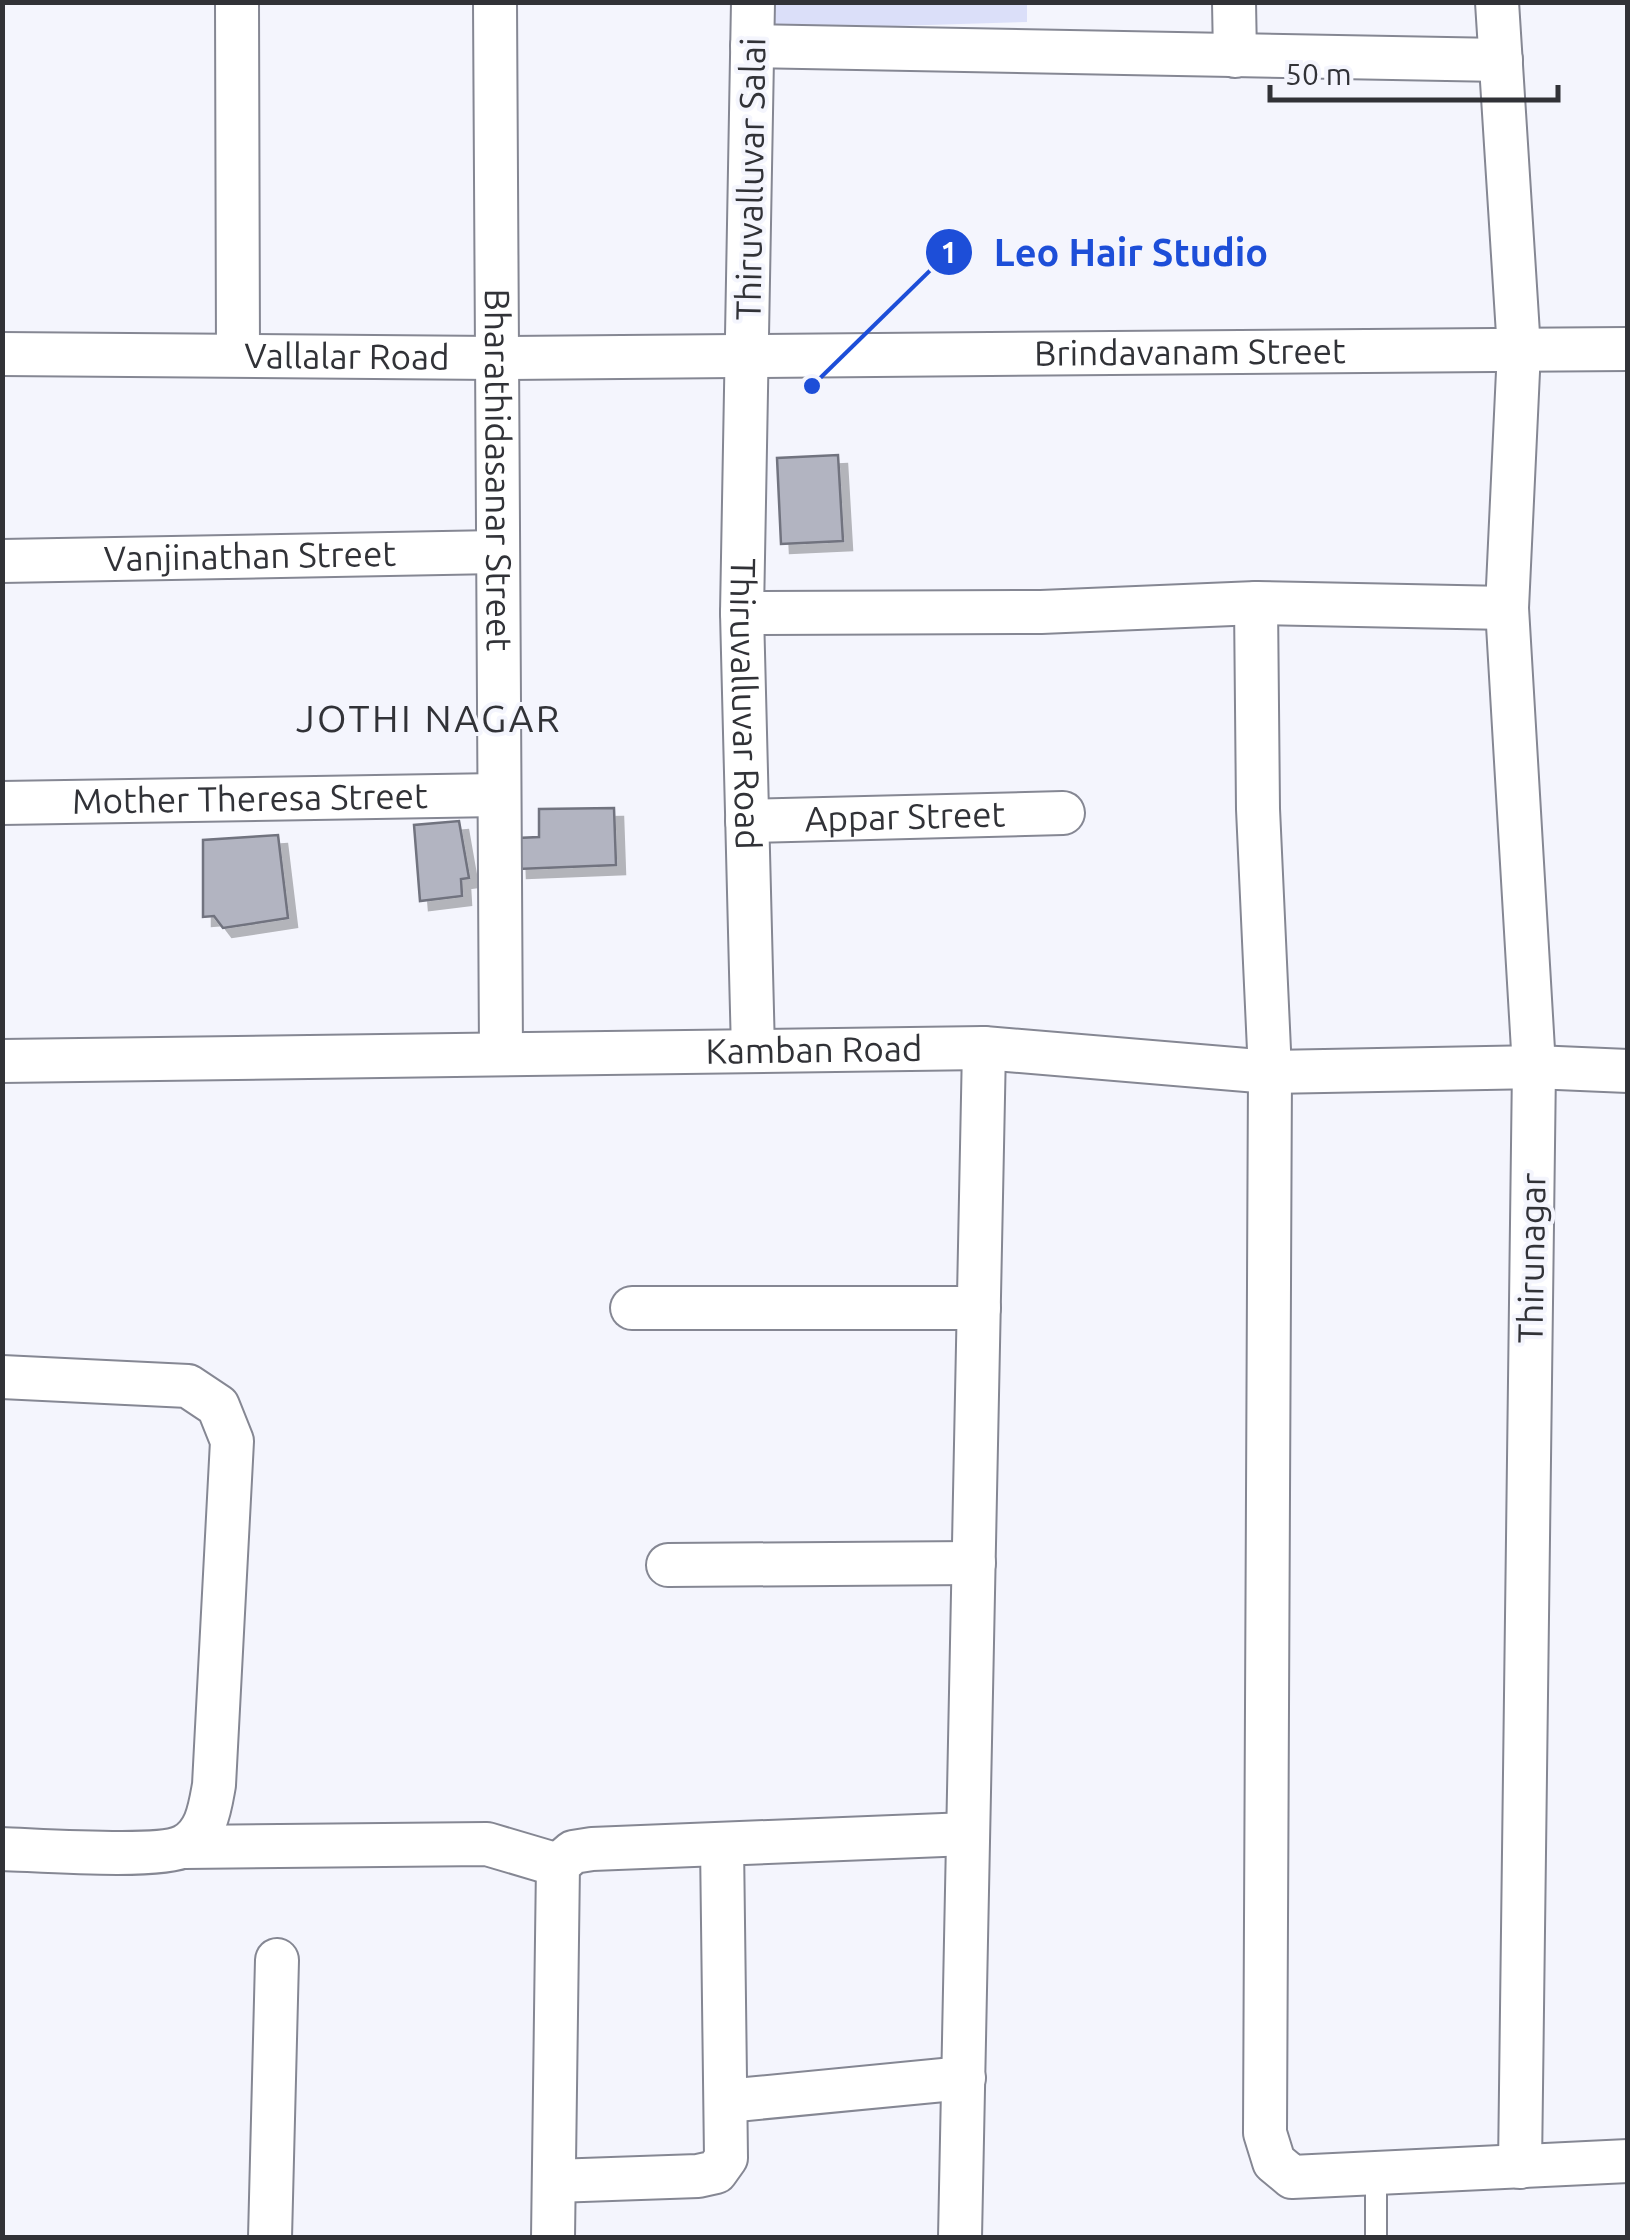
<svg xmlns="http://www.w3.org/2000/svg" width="1630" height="2240" font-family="Ubuntu,sans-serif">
	<defs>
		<filter id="shadow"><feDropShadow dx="9" dy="9" stdDeviation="0" flood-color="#0004"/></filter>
	</defs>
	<rect width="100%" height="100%" fill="#f4f5fd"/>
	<!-- green -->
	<path fill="#dbdff9" d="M764,3h263v19l-263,8z"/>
	<!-- building -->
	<path fill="#b2b4c1" stroke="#71737f" stroke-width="2.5" filter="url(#shadow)" d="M838,455l5,86 -62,3 -4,-86z
		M614,808l2,57 -98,4 -1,-31 22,-1v-28z
		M459,821l10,57 -8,1 1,17 -42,5 -6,-76z
		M278,835l10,83 -65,10 -9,-12 -11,1v-77z"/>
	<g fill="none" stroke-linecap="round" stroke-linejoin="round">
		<defs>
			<path id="service" d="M1376,2174v64"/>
			<g id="minor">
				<path d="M237,2l1,353"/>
				<path id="s1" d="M495,2l6,1052"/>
				<path id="s2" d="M753,2l-11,611 11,438"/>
				<path d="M1234,2l1,54"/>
				<path d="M1497,2l22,348 -12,258 27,459 -14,1100"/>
				<path d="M752,46l749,14"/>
				<path id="s3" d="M2,354l493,4 1133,-9"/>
				<path id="s4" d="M2,561l495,-9"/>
				<path d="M1256,603l2,206 12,263 -5,1061 9,29 18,15 336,-16"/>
				<path d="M742,613l299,-1 215,-9 251,5"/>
				<path id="s5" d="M2,803l496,-8"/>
				<path id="s6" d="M747,821l316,-8"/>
				<path id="s7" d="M2,1061l982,-13 286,24 264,-5 94,4"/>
				<path d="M632,1308h347"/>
				<path d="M2,1377l186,9 30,20 14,35 -18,344c-4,22 -7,49 -30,61 -24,13 -147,4 -182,3"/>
				<path d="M668,1565l306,-2"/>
				<path d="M184,1847l303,-3 71,21"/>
				<path d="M726,2101l238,-23"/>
				<path d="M554,2181l144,-5 18,-4 10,-14 -4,-314"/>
				<path d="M270,2238l7,-278"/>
				<path d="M553,2238l5,-373 15,-13 19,-3 376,-15"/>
				<path d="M960,2238l24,-1190"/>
			</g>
		</defs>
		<!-- service casing -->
		<use href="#service" stroke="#858793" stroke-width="24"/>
		<!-- minor casing -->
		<use href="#minor" stroke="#858793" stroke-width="46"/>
		<!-- service -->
		<use href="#service" stroke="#fff" stroke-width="20"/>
		<!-- minor -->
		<use href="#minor" stroke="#fff" stroke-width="42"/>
	</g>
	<g text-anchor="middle" stroke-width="8" stroke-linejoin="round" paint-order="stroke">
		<!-- street labels -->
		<g font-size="35" fill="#313237" stroke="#f4f5fd">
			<text transform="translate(751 179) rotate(-89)" y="12">Thiruvalluvar Salai</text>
			<text dy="12" stroke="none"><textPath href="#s3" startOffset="1188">Brindavanam Street</textPath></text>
			<text dy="12" stroke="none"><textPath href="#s3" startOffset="345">Vallalar Road</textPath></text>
			<text dy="12" stroke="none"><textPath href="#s1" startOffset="468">Bharathidasanar Street</textPath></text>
			<text dy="12" stroke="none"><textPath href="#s4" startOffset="248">Vanjinathan Street</textPath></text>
			<text dy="12" stroke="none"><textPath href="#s2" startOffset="702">Thiruvalluvar Road</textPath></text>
			<text dy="12" stroke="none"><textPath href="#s5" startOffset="248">Mother Theresa Street</textPath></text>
			<text dy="12" stroke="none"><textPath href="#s6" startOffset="158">Appar Street</textPath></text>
			<text dy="12" stroke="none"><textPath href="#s7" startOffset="812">Kamban Road</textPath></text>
			<text transform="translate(1532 1258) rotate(-89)" y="12">Thirunagar</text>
		</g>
		<!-- neighbourhood labels -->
		<g font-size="38" letter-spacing="2.5" fill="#313237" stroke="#f4f5fd">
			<text x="429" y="732">JOTHI NAGAR</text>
		</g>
	</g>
	<!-- callouts -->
	<path fill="none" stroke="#1d4ed8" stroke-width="4" d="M812 386L949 252"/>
	<g fill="#1d4ed8" stroke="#f4f5fd" stroke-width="4">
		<circle cx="812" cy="386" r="10"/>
		<circle cx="949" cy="252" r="25"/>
	</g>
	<g font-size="30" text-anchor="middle" font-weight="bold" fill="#fff">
		<text x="949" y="263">1</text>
	</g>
	<g font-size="38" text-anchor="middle" font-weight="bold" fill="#1d4ed8" stroke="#f4f5fd" stroke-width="8" stroke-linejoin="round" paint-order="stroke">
		<text x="1131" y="266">Leo Hair Studio</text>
	</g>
	<!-- border -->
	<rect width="1630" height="2240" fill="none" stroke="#313237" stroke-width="10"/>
	<!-- scale -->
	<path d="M1270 85v15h288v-15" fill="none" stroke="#313237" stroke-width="5"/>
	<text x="1285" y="85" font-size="30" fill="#313237" stroke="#f4f5fd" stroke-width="8" paint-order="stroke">50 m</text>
</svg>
